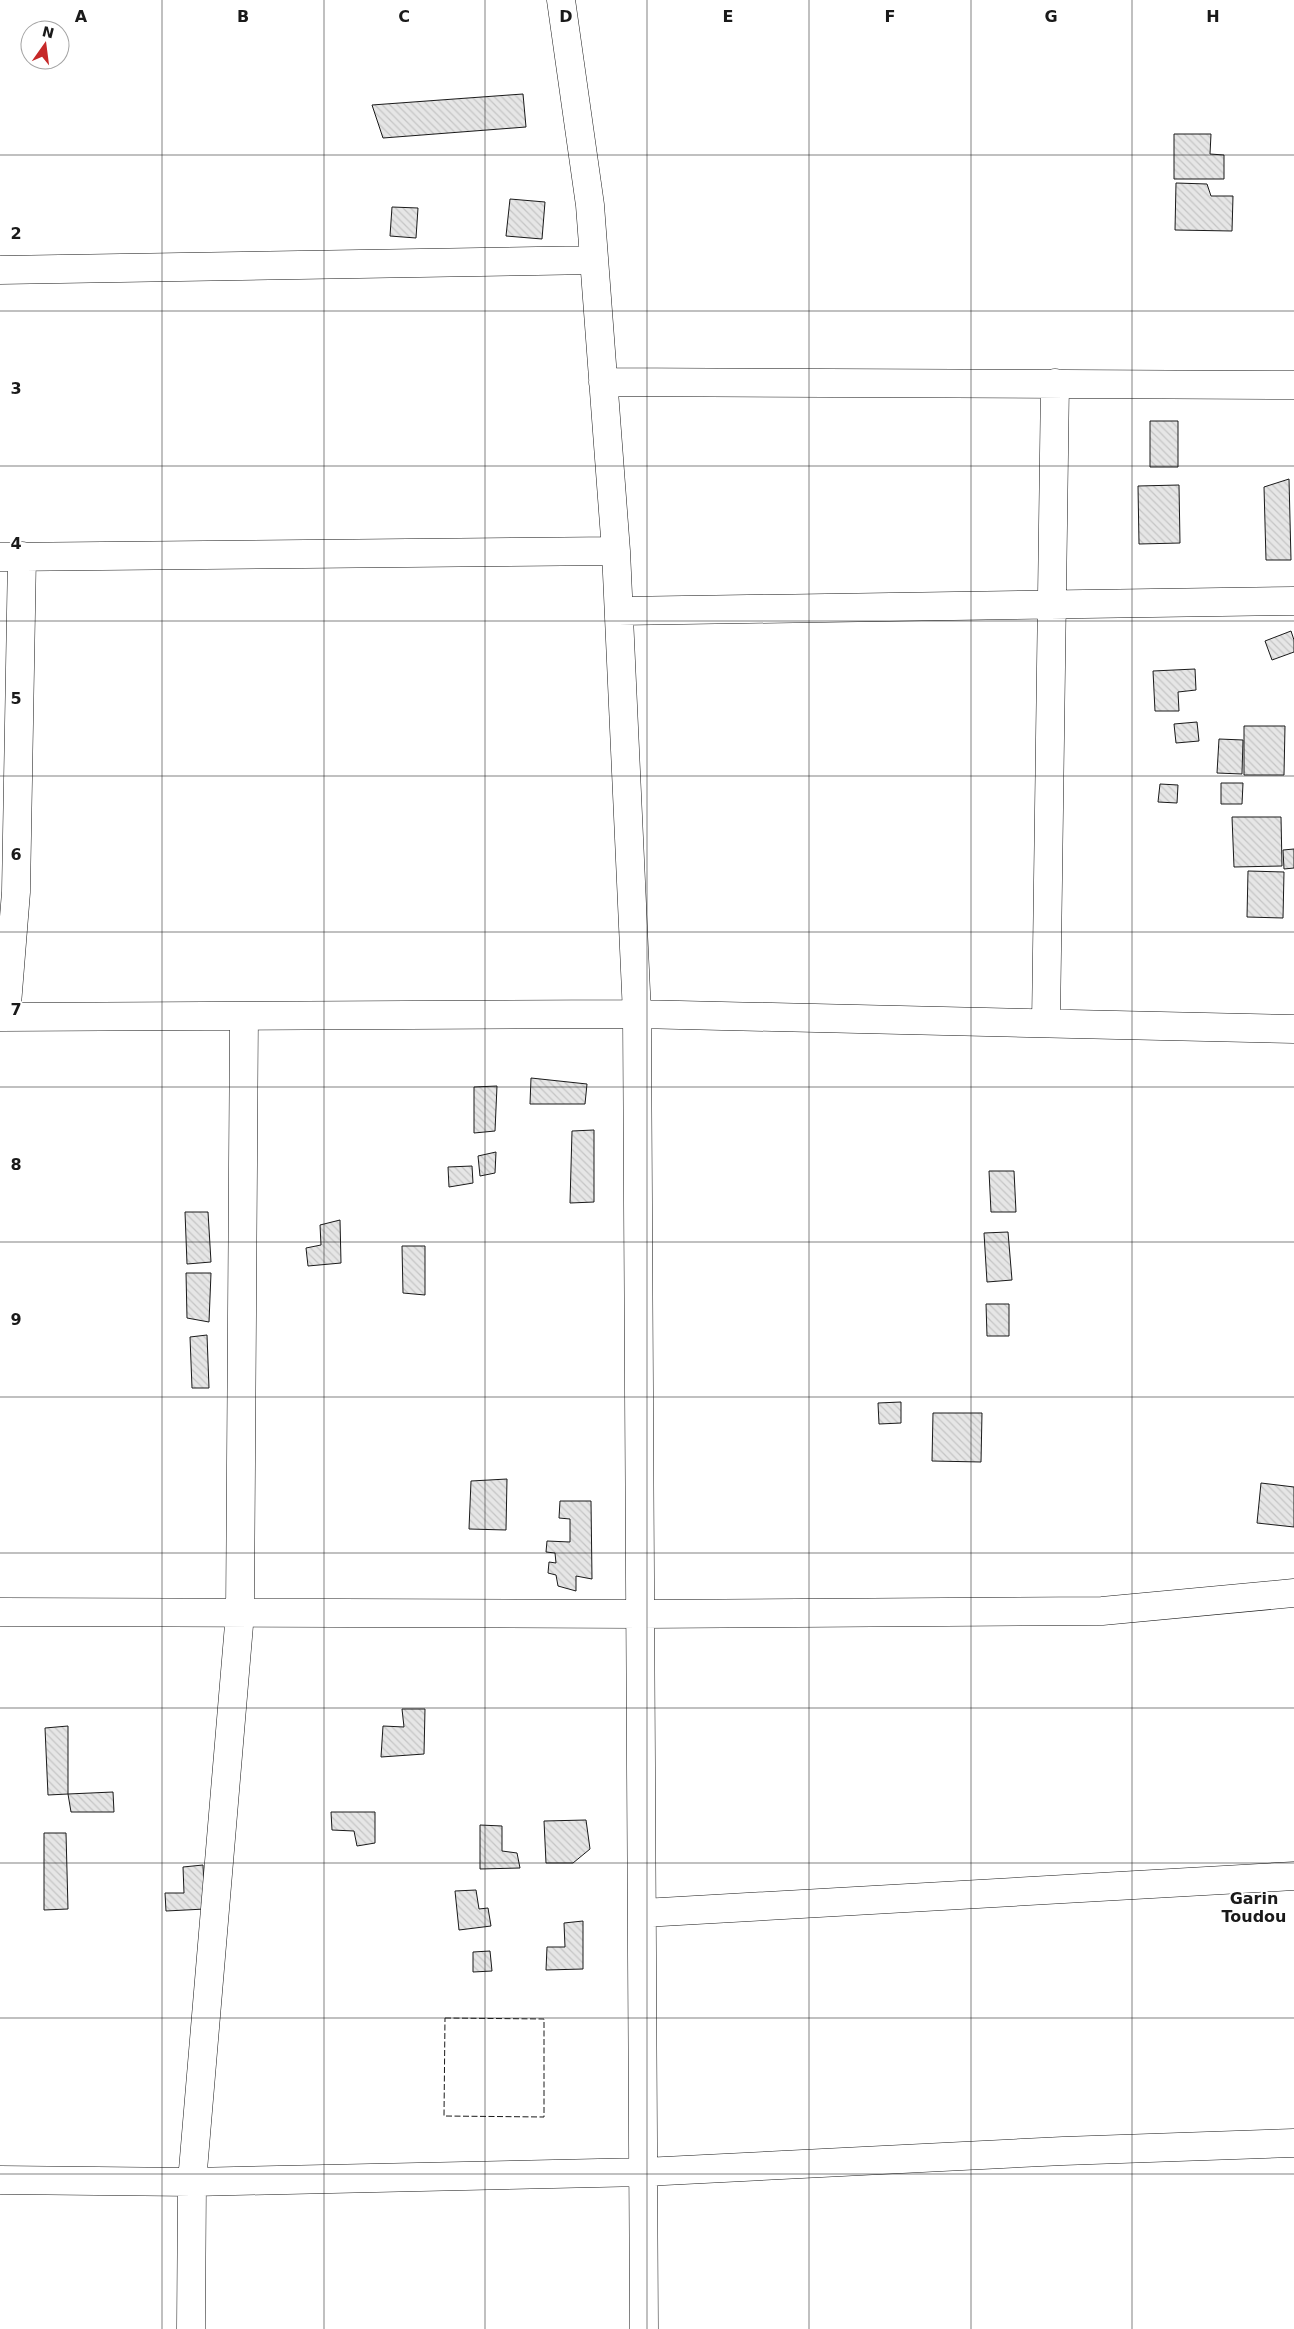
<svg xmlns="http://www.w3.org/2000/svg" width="1294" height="2329" font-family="'DejaVu Sans',sans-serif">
	<defs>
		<pattern id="building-back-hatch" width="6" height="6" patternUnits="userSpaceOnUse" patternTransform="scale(1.25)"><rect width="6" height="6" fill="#e6e6e6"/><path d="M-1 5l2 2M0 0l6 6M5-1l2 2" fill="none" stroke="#c5c5c5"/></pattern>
	</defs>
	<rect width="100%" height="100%" fill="#fff"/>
	<!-- building -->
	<path fill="url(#building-back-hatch)" stroke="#1a1a1a" d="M523,94l3,33 -143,11 -11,-33z
		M1174,134h37l-1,20 14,1v24h-50z
		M1176,183l31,1 4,12h22l-1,35 -57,-1z
		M510,199l35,3 -3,37 -36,-3z
		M392,207l26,1 -2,30 -26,-2z
		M1150,421h28v46h-28z
		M1289,479l2,81h-25l-2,-73z
		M1179,485l1,58 -41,1 -1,-58z
		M1291,631l3,9v12l-22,8 -7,-19z
		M1195,669l1,21 -18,2 1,19h-24l-2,-40z
		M1197,722l2,19 -23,2 -2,-19z
		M1244,726h41l-1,49h-40z
		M1219,739l24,1 -1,34 -25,-1z
		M1221,783h22l-1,21h-21z
		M1160,784l18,1 -1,18 -19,-1z
		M1232,817h49l1,49 -48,1z
		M1294,849v19l-10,1 -1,-19z
		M1248,871l36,1 -1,46 -36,-1z
		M531,1078l56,6 -2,20h-55z
		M497,1086l-2,45 -21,2v-46z
		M594,1130v72l-24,1 2,-72z
		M496,1152l-1,21 -15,3 -2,-20z
		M472,1166l1,17 -24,4 -1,-20z
		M989,1171h25l2,41h-25z
		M185,1212h23l3,50 -24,2z
		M340,1220l1,43 -33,3 -2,-18 15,-3 -1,-20z
		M1008,1232l4,48 -25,2 -3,-49z
		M402,1246h23v49l-22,-2z
		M186,1273h25l-2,49 -22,-4z
		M986,1304h23v32h-22z
		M207,1335l2,53h-17l-2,-51z
		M901,1402v21l-22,1 -1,-21z
		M933,1413h49l-1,49 -49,-1z
		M507,1479l-1,51 -37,-1 2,-48z
		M1261,1483l33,4v40l-37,-4z
		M560,1501h31l1,78 -16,-3v15l-18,-5 -2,-11 -8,-2 1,-11 7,1 -1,-10 -9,-1 1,-11 23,1v-23l-11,-1z
		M402,1709h23l-1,45 -43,3 2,-31 21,1z
		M68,1726v68l-20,1 -3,-67z
		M113,1792l1,20h-43l-3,-18z
		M331,1812h44v31l-18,3 -3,-15 -22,-1z
		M586,1820l4,29 -17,14h-27l-2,-42z
		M480,1825l22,1v25l15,2 3,15 -40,1z
		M44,1833h22l2,76 -24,1z
		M203,1865l2,44 -39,2 -1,-18h19l-1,-26z
		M476,1890l3,19 9,-1 3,18 -32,4 -4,-39z
		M583,1921v48l-37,1 1,-23h18l-1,-24z
		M490,1951l2,20 -19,1v-20z"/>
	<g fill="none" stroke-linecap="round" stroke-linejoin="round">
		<defs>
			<path id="street" d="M561,0l29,205 26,346 21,463 7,1315
				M0,270l594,-10
				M603,382l691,3
				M0,557l616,-6
				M619,611l675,-10
				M0,1017l637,-3 657,15
				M6,1017l10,-125 6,-336
				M1046,1023l9,-640
				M0,1612l641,2 461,-3 192,-18
				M643,1913l651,-37
				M0,2180l192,2 452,-10 419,-21 231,-8
				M191,2329l1,-147 48,-569 4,-597"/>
		</defs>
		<!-- street casing -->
		<use href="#street" stroke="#1a1a1a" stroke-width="29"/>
		<!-- street -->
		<use href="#street" stroke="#fff" stroke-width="28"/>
		<!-- fence -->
		<path stroke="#1a1a1a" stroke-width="1" stroke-dasharray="6 2.5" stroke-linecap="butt" d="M445,2018l99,1v98l-100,-1z"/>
	</g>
	<!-- grid -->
	<path fill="none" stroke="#1a1a1a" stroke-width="1" stroke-opacity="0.55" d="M162,0v2329M324,0v2329M485,0v2329M647,0v2329M809,0v2329M971,0v2329M1132,0v2329M0,155h1294M0,311h1294M0,466h1294M0,621h1294M0,776h1294M0,932h1294M0,1087h1294M0,1242h1294M0,1397h1294M0,1553h1294M0,1708h1294M0,1863h1294M0,2018h1294M0,2174h1294"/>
	<g text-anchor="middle" stroke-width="4" stroke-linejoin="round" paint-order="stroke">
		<!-- neighbourhood labels -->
		<g font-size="16" font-weight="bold" fill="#1a1a1a" stroke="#fff">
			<text x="1254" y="1904">Garin<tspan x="1254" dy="18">Toudou</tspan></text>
		</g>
	</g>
	<g font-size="16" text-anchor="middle" font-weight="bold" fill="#1a1a1a" stroke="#fff" stroke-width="4" stroke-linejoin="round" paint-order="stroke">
		<text x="81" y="22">A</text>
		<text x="243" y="22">B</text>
		<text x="404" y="22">C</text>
		<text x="566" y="22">D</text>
		<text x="728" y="22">E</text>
		<text x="890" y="22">F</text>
		<text x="1051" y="22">G</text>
		<text x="1213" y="22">H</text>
		<text x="16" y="239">2</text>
		<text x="16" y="394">3</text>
		<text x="16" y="549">4</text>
		<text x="16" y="704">5</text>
		<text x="16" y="860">6</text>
		<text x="16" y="1015">7</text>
		<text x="16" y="1170">8</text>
		<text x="16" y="1325">9</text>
	</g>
	<!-- north arrow -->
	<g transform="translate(45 45) rotate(14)"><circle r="24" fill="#ffffff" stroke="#a3a3a3"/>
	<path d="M0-4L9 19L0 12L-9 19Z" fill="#c62828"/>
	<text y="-8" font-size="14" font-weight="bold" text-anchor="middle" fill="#1a1a1a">N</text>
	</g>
</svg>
